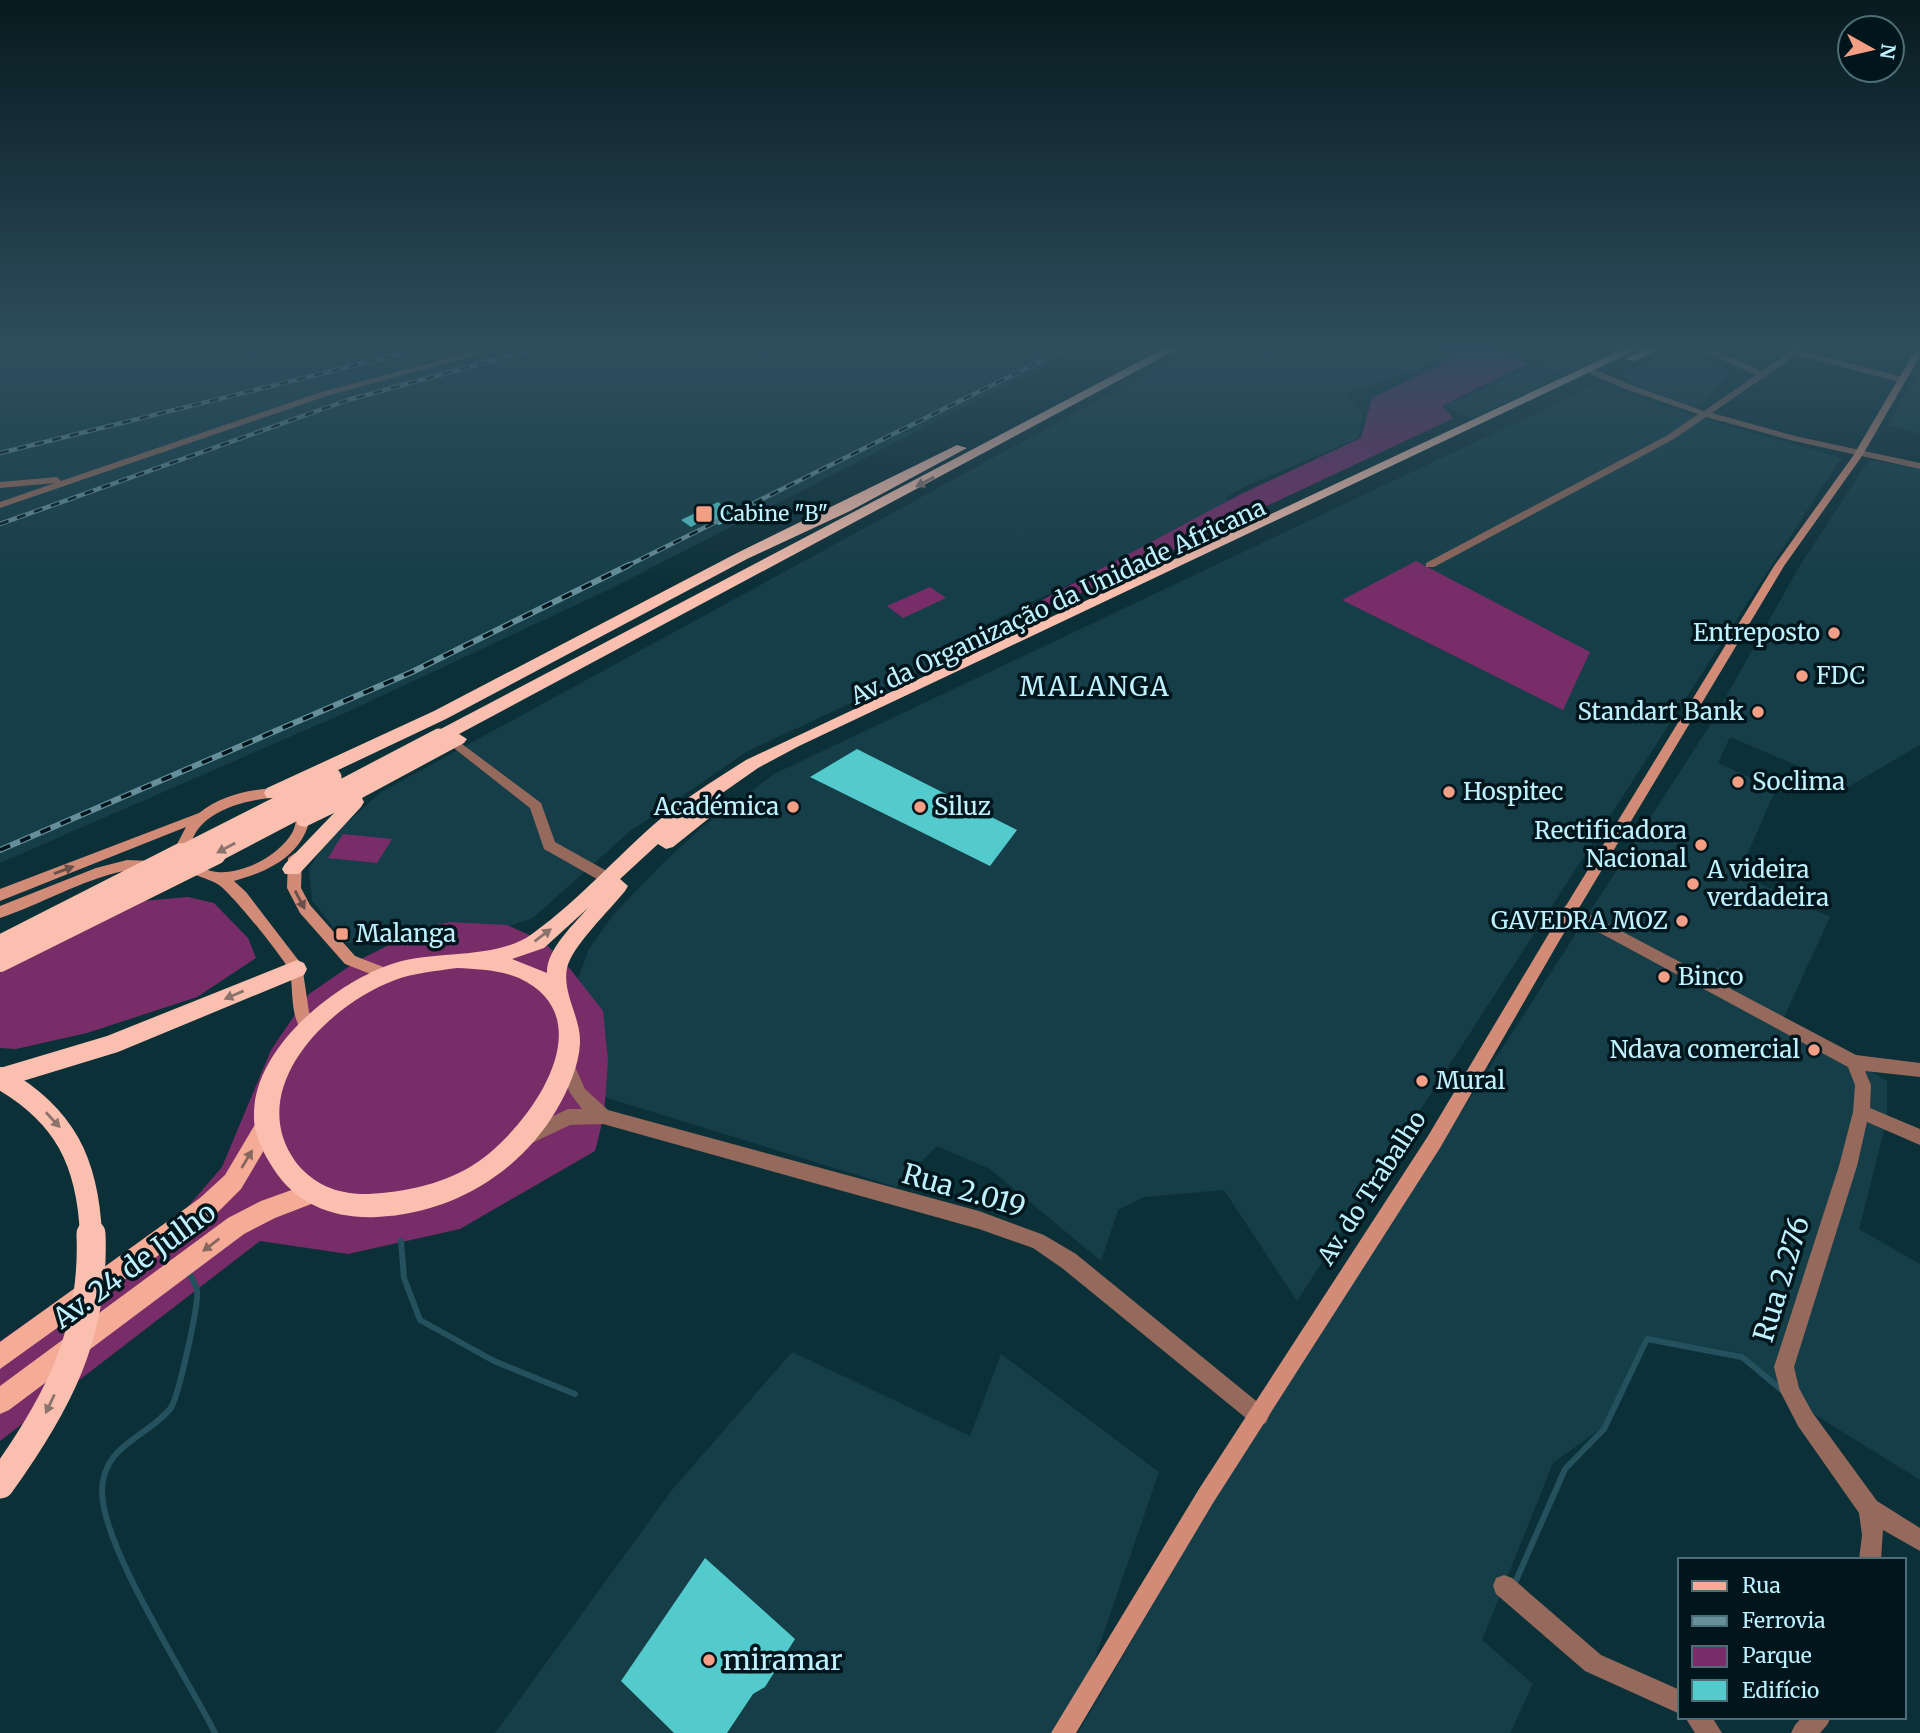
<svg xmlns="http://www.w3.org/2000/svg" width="1920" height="1733" font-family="Merriweather,serif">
	<rect width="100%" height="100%" fill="#0c3038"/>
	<!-- built -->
	<path fill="#163e48" d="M0,345h1085l-475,244 -263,123 -347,151z
		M1200,345h225l25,12 -106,38 19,18 -5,25 -114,49 -19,11 10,7 -257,123 13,10 -243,113 -119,81 -96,86 -86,29 -101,-4 -34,-43 -3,-31 17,-28 55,-49z
		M1492,345h137l-67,31z
		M1676,349l56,21 -33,39 -73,-27 -5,-8z
		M1532,366l28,12 -89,41 -26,-13z
		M1920,372v62l-33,-9z
		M1598,384l113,37 130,37 -544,843 -73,-111 -80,7 -26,13 -17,51 -111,-92 -53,-23 -41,41 -305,-94 -13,-115 11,-29 24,-34 49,-51 39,-36 73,-54z
		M1869,460l51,8v277l-72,42 -118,-50 -12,26 58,26 -30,68v20l84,40 -46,100 103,64v38l-28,110 61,35v216l-106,-66 -73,-61 -96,-17 -42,91 -50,36 -71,177 51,44 -23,49h-432l155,-266 477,-742 89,-158z
		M792,1352l178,84 31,-82 158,118 -69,201 -38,60h-557l177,-243z"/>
	<!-- green -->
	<path fill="#792d68" d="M1430,345h57l40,19 -85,42 12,12 -428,201 -25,3 240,-128 120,-56 11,-40 64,-31 15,-11z
		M1416,561l174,91 -27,58 -221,-110z
		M930,587l16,11 -43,20 -16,-12z
		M343,834l49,5 -15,24 -49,-5z
		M188,897l26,6 34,35 8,20 -59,39 -110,36 -71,16 -16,-1v-76l142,-71z
		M449,922l58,3 36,16 28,29 32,41 5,49 -4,55 -9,36 -135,78 -112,25 -88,-13 -260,200v-100l179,-124 43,-50 49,-117 38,-56 48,-33 64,-32z"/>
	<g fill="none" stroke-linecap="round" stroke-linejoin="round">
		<!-- stream -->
		<path stroke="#24515d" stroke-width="6" d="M401,1241l3,37 16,42 74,41 81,33
			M188,1271c3,6 8,13 9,20 2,13 -19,109 -27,118 -25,30 -68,36 -68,83 1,57 85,185 113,241
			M1514,1585l51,-116 39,-40 43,-90 95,18 41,34"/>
	</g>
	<!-- building -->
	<path fill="#53cacc" d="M718,502l20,14 -19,9 -12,-7 -16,9 -10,-7z
		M857,749l160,81 -27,36 -180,-89z
		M705,1558l90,81 -30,48 -12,7 -26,39h-53l-53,-52z"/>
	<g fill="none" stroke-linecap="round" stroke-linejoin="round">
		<!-- minor -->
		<path fill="#95695c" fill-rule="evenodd" d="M498,345h13l-184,51 -327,112v-6l55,-19 -55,5v-6l57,-5 4,4 260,-89z
			M1706,345h8l2,6 46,20 38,-26h9l-8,6 102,26v4l-3,1 -104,-27 -84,58 83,23 125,27v6l-126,-28 -88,-24 -32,22 -240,128h-8v-4l242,-128 30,-21 -73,-25 -39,-17v-4h6l39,17 73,26 52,-36 -47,-21z
			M454,738l87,65 14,39 59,33 2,4 -2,4h-10l-60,-34 -14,-41 -80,-63 -2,-3 2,-3z
			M1570,904l286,151 64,8v14l-55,-6 6,14 -1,23 50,21v16l-53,-23 -10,44 -63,201 5,21 13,24 65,89 43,27v23l-37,-21 -2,30h-22l3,-25 -3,-22 -61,-87 -18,-35 -6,-24 65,-201 14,-54 2,-27 -7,-18 -283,-153 -2,-4 2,-4z
			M1504,1575l8,3 89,77 79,35v24l-95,-43 -89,-77 -3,-8 3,-8z
			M1685,1717h27l10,16h-27z
			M1802,1717h29l-4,8 -7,8h-29l4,-8z"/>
		<!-- tertiary -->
		<path fill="#95695c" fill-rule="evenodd" d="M566,1058l6,2 13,29 23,21 371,101 65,24 32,19 190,155 3,7 -3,7 -7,3 -7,-3 -190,-155 -29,-20 -54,-19 -376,-105 -33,1 -42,20 -6,-2 -3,-6 3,-6 46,-22h14l-12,-16 -12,-28 2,-5z"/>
		<!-- secondary -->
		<path fill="#d18b77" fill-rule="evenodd" d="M1920,347v9l-58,100 -78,110 -226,377 -118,205 -227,355 -137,230h-25l148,-244 229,-353 120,-201 226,-369 79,-110 63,-107z
			M273,788l26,7 12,16c-4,42 -40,60 -77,70l12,11 56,73 7,47 10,15 -2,5c-29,10 -23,-46 -27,-60 -4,-12 -59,-79 -71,-87 -7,-5 -28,-11 -39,-17l-5,-20 11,-21 -186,74v-12l199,-76c21,-17 47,-23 74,-25zM273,798l17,4 7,10c-1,7 -1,14 -5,21 -13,23 -54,45 -81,38 -7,-2 -13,-6 -20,-10 -8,-44 48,-61 82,-63z
			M295,853l7,5 -1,30 9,17 45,51 36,14 3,4 -3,4 -5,2 -41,-16 -45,-51 -13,-25 1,-30z
			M127,860l26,1 7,5c-8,10 -24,3 -36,5 -43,9 -82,33 -124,47v-12l96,-38z"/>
		<!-- primary -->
		<path fill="#f4ac96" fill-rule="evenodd" d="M265,1118l8,3 3,7 -3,7 -32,54 -25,25 -216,155v-27l200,-144 25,-23 32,-54z
			M311,1183l8,4 3,7 -3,7 -44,17 -31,16 -235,176 -9,4v-28l228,-168 33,-17z"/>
		<!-- trunk -->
		<path fill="#fabfae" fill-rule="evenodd" d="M1171,345h14l-726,389 8,5 -3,4 -102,55 2,4 -3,5 -62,67h-14l-3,-5 3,-5 49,-51 -29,14 -7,-2 -2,-5 2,-5 140,-73 -8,-5 3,-4z
			M1632,345h15l-848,401 -41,22 -40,28 8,6 -3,5 -50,40 -7,2 -8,-5 -38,35 8,7 -3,5c-15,19 -53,55 -58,77 -5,26 14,49 13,75 -1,23 -12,47 -23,66 -37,64 -106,105 -180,108 -42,2 -81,-12 -104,-49 -10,-15 -20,-35 -19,-54 0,-67 83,-133 141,-151 43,-13 101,-3 137,-29 50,-36 91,-85 139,-124 24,-18 50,-34 75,-50zM588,908c-14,16 -42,42 -41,65l-35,-14 32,-11zM457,968c20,1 43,2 62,10 91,42 5,157 -49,189 -31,18 -66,25 -101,27 -30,1 -56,-9 -74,-33 -51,-73 33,-156 100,-181 19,-7 41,-9 62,-12z
			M1652,345h15l-32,16 -10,-2z
			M957,445l10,3 -117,63 -103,48 -301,160 -167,79h-12l-3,-5 3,-5 167,-77 303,-158z
			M297,960l7,3 3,6 -3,6 -186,77 -118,36v-20l107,-32z"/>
		<defs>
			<path id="rail-far1" d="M0,453l437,-108
				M0,524l348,-124 201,-55
				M625,567l448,-222"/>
			<path id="rail" d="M0,850l412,-178 217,-107"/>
		</defs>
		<!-- rail-far1 casing -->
		<use href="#rail-far1" stroke="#658f9a" stroke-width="4.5"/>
		<!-- rail casing -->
		<use href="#rail" stroke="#658f9a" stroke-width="6"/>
		<!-- rail-far1 -->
		<use href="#rail-far1" stroke="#01161c" stroke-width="2.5" stroke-dasharray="9" stroke-linecap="butt"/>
		<!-- rail -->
		<use href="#rail" stroke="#01161c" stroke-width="3.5" stroke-dasharray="11" stroke-linecap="butt"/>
		<!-- trunk-bridge-far2 -->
		<path stroke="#fabfae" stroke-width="17" d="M177,856l156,-79
			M212,856l227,-119"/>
		<!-- trunk-bridge-far1 -->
		<path stroke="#fabfae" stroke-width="22" d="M0,946l181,-92
			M0,961l215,-107
			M0,1078c65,37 88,84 91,158"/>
		<!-- trunk-bridge -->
		<path stroke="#fabfae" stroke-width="29" d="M0,1484c57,-79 95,-150 91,-250"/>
	</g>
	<!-- one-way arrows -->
	<defs><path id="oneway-solid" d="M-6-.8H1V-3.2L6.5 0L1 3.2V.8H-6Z" transform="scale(1.75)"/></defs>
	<g fill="#8a736c">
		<use href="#oneway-solid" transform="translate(925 482) rotate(152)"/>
		<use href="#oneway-solid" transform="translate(226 848) rotate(152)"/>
		<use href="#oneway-solid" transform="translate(543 935) rotate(-37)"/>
		<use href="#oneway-solid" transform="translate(234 995) rotate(157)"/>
		<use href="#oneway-solid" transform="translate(53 1120) rotate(47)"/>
		<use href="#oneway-solid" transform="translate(50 1404) rotate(115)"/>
	</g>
	<g fill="#69504a">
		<use href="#oneway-solid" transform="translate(64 870) rotate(-20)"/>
		<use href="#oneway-solid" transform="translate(300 900) rotate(62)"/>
	</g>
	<g fill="#87685f">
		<use href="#oneway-solid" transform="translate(247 1159) rotate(-59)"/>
		<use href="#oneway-solid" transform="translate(211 1245) rotate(143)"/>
	</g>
	<!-- sky -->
	<linearGradient id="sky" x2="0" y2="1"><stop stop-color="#071a1f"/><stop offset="0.59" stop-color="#2e4e5e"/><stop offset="1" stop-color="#2e4e5e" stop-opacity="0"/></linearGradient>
	<rect width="1920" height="587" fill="url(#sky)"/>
	<!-- markers -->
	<g fill="#f39f86" stroke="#01161c" stroke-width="2.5">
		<rect x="695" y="505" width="18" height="18" rx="3.5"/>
		<circle cx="1834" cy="633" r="7"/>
		<circle cx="1802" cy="676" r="7"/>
		<circle cx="1758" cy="712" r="7"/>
		<circle cx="1738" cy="782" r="7"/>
		<circle cx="1449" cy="792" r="7"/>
		<circle cx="793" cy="807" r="7"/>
		<circle cx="920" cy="807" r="7"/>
		<circle cx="1701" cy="845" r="7"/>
		<circle cx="1693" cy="884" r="7"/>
		<circle cx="1682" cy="921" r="7"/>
		<rect x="335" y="927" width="14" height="14" rx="3.5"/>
		<circle cx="1664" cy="977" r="7"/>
		<circle cx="1814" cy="1050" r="7"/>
		<circle cx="1422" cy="1081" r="7"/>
		<circle cx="709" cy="1660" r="7"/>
	</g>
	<g text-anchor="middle" stroke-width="7" stroke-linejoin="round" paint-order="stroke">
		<!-- far-poi labels -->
		<g font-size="21" fill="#c0f1fe" stroke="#01161c" text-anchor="start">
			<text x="720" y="521">Cabine "B"</text>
		</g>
		<!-- street labels -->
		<g font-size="24" fill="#c0f1fe" stroke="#01161c">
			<text transform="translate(1058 602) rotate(-25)" y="8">Av. da Organização da Unidade Africana</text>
			<text transform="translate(1372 1188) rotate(-57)" y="8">Av. do Trabalho</text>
		</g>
		<!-- poi labels -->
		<g font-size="24" fill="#c0f1fe" stroke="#01161c" text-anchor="start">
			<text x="1820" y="641" text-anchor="end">Entreposto</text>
			<text x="1816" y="684">FDC</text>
			<text x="1744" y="720" text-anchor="end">Standart Bank</text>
			<text x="1752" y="790">Soclima</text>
			<text x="1463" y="800">Hospitec</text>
			<text x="779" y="815" text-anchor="end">Académica</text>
			<text x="934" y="815">Siluz</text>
			<text x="1687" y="839" text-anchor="end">Rectificadora<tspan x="1687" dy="28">Nacional</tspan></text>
			<text x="1707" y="878">A videira<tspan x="1707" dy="28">verdadeira</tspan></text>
			<text x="1668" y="929" text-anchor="end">GAVEDRA MOZ</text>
			<text x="356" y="942">Malanga</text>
			<text x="1678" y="985">Binco</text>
			<text x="1800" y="1058" text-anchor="end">Ndava comercial</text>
			<text x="1436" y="1089">Mural</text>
		</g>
		<!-- neighbourhood labels -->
		<g font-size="26" letter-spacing="2" fill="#c0f1fe" stroke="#01161c">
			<text x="1095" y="696">MALANGA</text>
		</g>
		<!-- near-street labels -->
		<g font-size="28" fill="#c0f1fe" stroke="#01161c">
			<text transform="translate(964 1190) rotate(16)" y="10">Rua 2.019</text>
			<text transform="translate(134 1265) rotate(-36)" y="10">Av. 24 de Julho</text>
			<text transform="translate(1781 1279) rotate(-73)" y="10">Rua 2.276</text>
		</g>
		<!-- near-poi labels -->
		<g font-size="28" fill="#c0f1fe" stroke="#01161c" text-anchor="start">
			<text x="723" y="1670">miramar</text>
		</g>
	</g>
	<!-- legend -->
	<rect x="1678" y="1558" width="228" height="161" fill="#01161c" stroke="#4d6e76" stroke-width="2"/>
	<rect x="1692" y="1581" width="35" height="10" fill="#f4ac96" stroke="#4d6e76" stroke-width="2"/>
	<text x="1742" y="1593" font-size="21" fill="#c0f1fe">Rua</text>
	<rect x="1692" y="1616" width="35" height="10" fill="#658f9a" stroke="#4d6e76" stroke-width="2"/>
	<text x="1742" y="1628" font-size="21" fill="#c0f1fe">Ferrovia</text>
	<rect x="1692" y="1646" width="35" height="21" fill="#792d68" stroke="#4d6e76" stroke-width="2"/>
	<text x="1742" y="1663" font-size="21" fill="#c0f1fe">Parque</text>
	<rect x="1692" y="1680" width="35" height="21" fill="#53cacc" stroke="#4d6e76" stroke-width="2"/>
	<text x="1742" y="1698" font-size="21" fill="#c0f1fe">Edifício</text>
	<!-- north arrow -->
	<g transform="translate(1871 49) rotate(98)"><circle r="33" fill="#01161c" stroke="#4d6e76" stroke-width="2"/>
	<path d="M0-5L12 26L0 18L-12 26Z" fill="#f39f86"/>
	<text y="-10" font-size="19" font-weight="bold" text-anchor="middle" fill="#c0f1fe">N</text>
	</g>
</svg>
